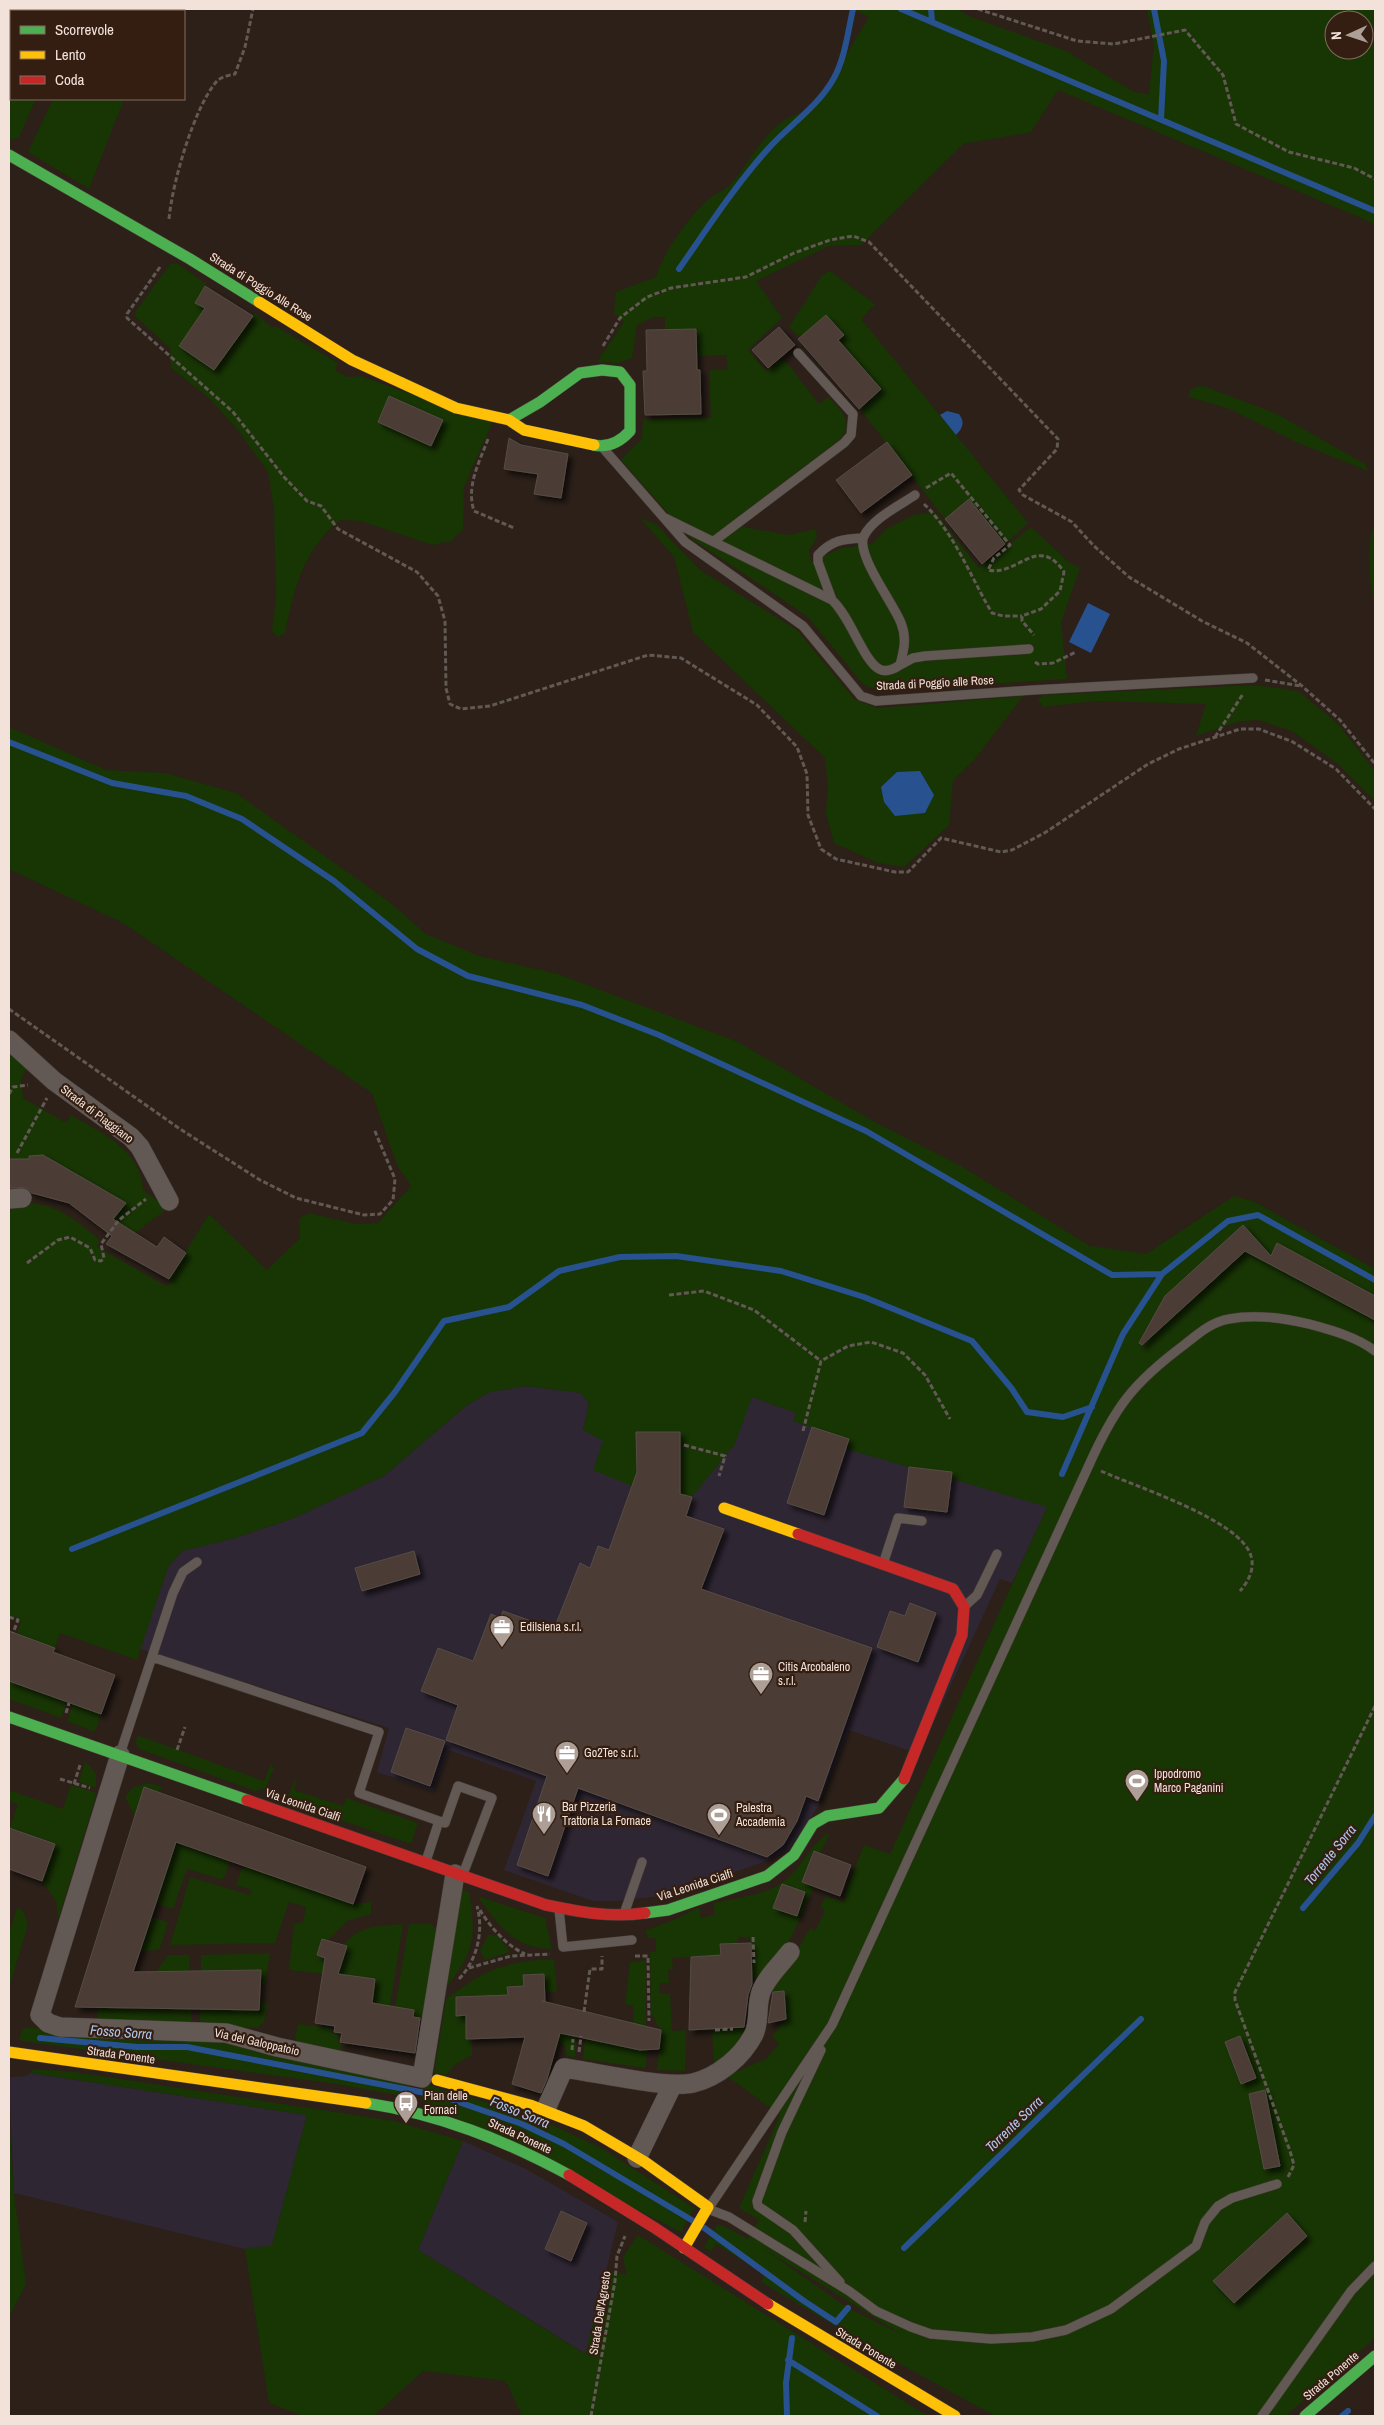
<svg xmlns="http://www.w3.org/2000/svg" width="1384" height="2425" font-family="'Archivo Narrow',sans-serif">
	<defs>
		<filter id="shadow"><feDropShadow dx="4.5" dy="4.5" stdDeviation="2.5" flood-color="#0009"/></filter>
	</defs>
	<rect width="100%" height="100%" fill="#2c2019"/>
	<!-- industrial -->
	<path fill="#2f2633" d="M526,1386l55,7 8,11 -6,26 169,-33 298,104 -38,82 -12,-4 -81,175 -70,-24 -30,75 -30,44 -17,10 -103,36 -53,6h-23l-89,-31 32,-89 -87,-31 -16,41 -56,-19 12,-44 -249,-79 28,-82 14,-16 53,-13 59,-20 90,-42 83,-71 23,-13z
		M30,2073l277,42 -35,131 -27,3 -231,-56 -5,-116 18,-1z
		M463,2141l63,28 92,53 -32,132 -168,-104z"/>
	<!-- green -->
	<path fill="#183504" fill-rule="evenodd" d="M853,9h104l14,8 95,34 68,41 15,2 5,-49 -7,-36h228v215l-317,-134 -27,42 -68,12 -102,101 -32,1 -73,35 26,37 -34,32 18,21 17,-13 36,46 9,-7c13,13 27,25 12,42l-101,77 4,11 46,8 26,-6 2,8 -8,13 2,12 30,-14 31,-4 14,-15 28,-14 21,-3 44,56 52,-41 39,36 10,5 -19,54 6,57 -188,12 -16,-7 -56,-68 -118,-79 -68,-77 21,-22 1,-19 68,-1 -2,-48 19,-1 -2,-14 -29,1 -1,-27 -31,1v-13h-12l-16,8 -5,33 -13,5 -22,-1 27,-40 -10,-9 2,-21 40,-15c5,-21 36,-65 53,-78 7,-6 16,-9 22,-15 22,-24 41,-73 79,-71l59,-96zM1334,20h30v30h-30z
		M9,64l2,2v33h25l-17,38 -7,3 -3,-1z
		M53,99h71l-35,90 -61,-37z
		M177,263l29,21 -11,19 10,5 -26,38 35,24 41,-57 16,14h6l61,36 -3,7 12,7 13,-1 132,47 -28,64 -1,42 -12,12 -19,4 -71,-24 -21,-1c-37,30 -46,69 -55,113l-7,4 -6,-6 4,-32 -2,-91 -6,-36 -30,-42 -29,-32 -38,-30 -1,-20 -35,-32 1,-5 34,-47z
		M829,270l46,34 -14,15 167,204 -23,21 -36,-44 -24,19 -142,-184h-6l-8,-8 32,-50z
		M1204,386l73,28 88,50 3,7 -72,-29 -66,-33 -41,-12v-5l5,-5z
		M640,518l17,7 43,45 97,60 58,70 23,8 145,-12 -48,63 -22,21 -4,45 -45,42 -26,-4 -44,-20 -8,-29 2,-28 -3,-28 -132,-126 -19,-75z
		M1375,525v78c-6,-13 -9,-67 0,-78z
		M1255,685l43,6 39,32 38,48v30l-38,-38 -45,-32 -34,-11 -21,2 -41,14 10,-32 -112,-3 -50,6 -6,-7 5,-5z
		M9,727l97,43 59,3 71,20 152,108 38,33 53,22 79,18 180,68 133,78 90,46 129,80 56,8 88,-58 21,6 120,67v1069l-89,78h-291l-102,-56 -132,-78 4,-8 -49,-30 -5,7 -7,-4 13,-22h5l26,14 11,-19 -20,-12 41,-93 -53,-39 39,-17 13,-15 -7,-8 14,-17 -2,-28 -19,3 30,-39 15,-27 5,3 10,-20 -5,-4 6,-11 18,6 2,-5 -2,-1 20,-51 26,9 157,-347 -95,-28v-7l-43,-5 -63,-18 3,-10 -56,-18 3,-8 -44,-16 -17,47 -43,53 -58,-17 -2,6 -39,-16 10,-29 -20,-11 6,-26 -8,-11 -55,-7 -36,6 -23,13 -83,71 -90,42 -59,20 -53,13 -14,16 -31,93 -77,-27 -5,15 -38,-14 4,-14 -12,-5v-412c45,-2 58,10 91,37l-3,7 69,39 6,-4 -3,-3 40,-65 58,56 33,-32 -1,-20 10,-5 47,11 22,-1 33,-37 -14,-21 -25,-72 -249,-170 -114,-54zM761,2247l140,87 -53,-26z
		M9,1050l18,17 -6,13 2,18 43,25 5,-8c30,17 71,36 72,75l20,15v7l-28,21 -15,-10 -8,12 -8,-5 22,-27 -78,-45v-3l-19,1v3h-20z
		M9,1681l58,21 -6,16 -52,-19z
		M73,1704l28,10 -6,18 -28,-11z
		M137,1735l127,46 7,-17 3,4 -8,20 -11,3 -116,-42 -3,-6z
		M85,1761l11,13v14l-17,-6z
		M298,1775l-4,15 49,16 3,-8 72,25 -7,21 -121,-41 -2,-3 1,-7z
		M148,1783l14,4 -2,5 -16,-5 -9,29 -10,-19 7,-9z
		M71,1785l26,8 -39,127 -2,-19 -14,-20 13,-37 -45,-16 8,-24 -9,-3v-11l54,19z
		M830,1832l-10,21 -7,-2 -11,31 12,5 -28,62 -20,28 -19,3 5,-12 -2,-31h-12v6l-18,1 1,11 -49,3 1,11 -5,1 1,13h-10l1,11h10l2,37 14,-1 -1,41 -28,-1 4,-40 -10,-16 -1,-62 6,-1v-13h-9l-1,-8 28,-10 25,-13 2,11 14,-3 -2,-12c24,-5 58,-8 76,-26 16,-15 21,-32 41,-45z
		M176,1842l54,19 -7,19 -36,-11 -14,40 -18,-6z
		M243,1866l110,38 18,-2v12l-24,7 -19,19 -6,-1 -5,17 25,7 5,-17 -3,-1c14,-20 36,-19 59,-21l-13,82 -18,-3 3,-24 -86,-9 5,-46 9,-2 3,-15 -17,-5 -14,41 -105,2 20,-68 60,18 2,-5 -16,-5z
		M460,1889l9,3c8,44 5,64 -26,98z
		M477,1896l68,22 7,31c-40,-1 -52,-23 -75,-53z
		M17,1907l7,5 4,13 -19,63v-53z
		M151,1917l17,5 -8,27 -21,3z
		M409,1924h22l6,5 -14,89 -10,-1 1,-7 -19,-3z
		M489,1934l10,3 11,15 -25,8 -5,-10z
		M270,1953l-5,31h-5v-14l-59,1v-16z
		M168,1955h21v16h-32z
		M537,1960h17l3,32h-13l-1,-18 -19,1v11l-17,1 1,8 -52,2v18h10v24h6v16l-16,9 -10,11 -12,-2 12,-74c32,-24 50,-35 91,-39z
		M646,1960v67l-12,-3 -1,-18 -8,-2 5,-42z
		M259,1999l9,6 -4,17 -7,6 -57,-4v-15l59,1z
		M98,2008l93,1v14l-94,-2z
		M298,2024l34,4 -1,5 8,2 -1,8 4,1 -1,9 -44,-10 -2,-6z
		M559,2026l18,9 -2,22 -8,-1 -3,-10 -7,-6z
		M24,2027l48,5 127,6 45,6 43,15 123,22 -2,16 -72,-13 -314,-43 -3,-3z
		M752,2027l-38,42 -2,-40z
		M585,2037l55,13h7l-1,18 -63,-9z
		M33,2069l43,3 318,49 69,20 -45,109 167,104 22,-84 20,5 -4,-18 15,-22 290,181h-406l-16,-35 -83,-10 -49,45h-71l-34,-13 -24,-154 27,-4 35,-130 -277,-42z
		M424,2084l112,33 67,32 91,59 -13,24 -260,-132z
		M9,2114l5,79 12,91 -17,33z"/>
	<!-- water -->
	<path fill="#27528f" d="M947,411l12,3c6,8 4,14 -3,21l-16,-20z
		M1088,603l22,11 -19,39 -22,-11z
		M920,771l14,24 -9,18 -30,3 -11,-14 -3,-15 16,-15z"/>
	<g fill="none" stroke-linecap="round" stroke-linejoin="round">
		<!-- stream -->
		<path stroke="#27528f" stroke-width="6" d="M901,9l474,202
			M931,9l1,12
			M1154,9l10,52 -3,58
			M679,269c28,-40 55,-82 88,-119 21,-24 51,-43 67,-72 11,-20 14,-47 19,-69
			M9,742l103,41 74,13 56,23 92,62 83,68 51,27 114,29 77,30 207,96 246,144 50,-1 66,-53 30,-6 117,65
			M1062,1474l61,-140 39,-60
			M72,1549l290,-116 33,-41 49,-71 65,-14 50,-36 61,-14 56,-1 105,15 83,26 108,44 40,48 15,23 36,5 29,-10
			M1303,1908l55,-65 17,-27
			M40,2038l97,9h50l254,49 81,28 42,20 131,78
			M703,2227l101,74 32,21 12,-14
			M904,2248l237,-229
			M788,2360l89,56
			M787,2416l-1,-33 6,-45
			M1342,2416l6,-5"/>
	</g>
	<!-- building -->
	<path fill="#4b3c34" stroke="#564c46" filter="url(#shadow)" d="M205,286l48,30 -39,54 -35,-24 26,-38 -10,-5z
		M826,315l18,20 -6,5 43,49 -22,20 -61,-70z
		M779,327l16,18 -27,23 -16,-18z
		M696,329l1,41h3l1,44 -56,1 -2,-44h4l-1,-41z
		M389,396l54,24 -12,26 -53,-24z
		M509,438l12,7 47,9 -7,44 -27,-4 4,-20 -34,-5z
		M887,442l25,33 -51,38 -25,-33z
		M969,499l36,45 -23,20 -37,-45z
		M43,1155l83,48 -13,16 44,28 7,-10 22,16 -17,26 -63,-35 6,-8 -43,-33 -37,-10 -6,-5h-17v-29h20v-3z
		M1243,1225l28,31 6,-13 98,53v24l-130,-69 -103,94 -3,-2 26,-47z
		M812,1427l37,12 -25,76 -37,-12z
		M636,1432h44v62l12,3 -6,19 38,13 -23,60 171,59 -54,153 -12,-5 -9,25 -14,24 -16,12 -189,-69 -30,88 -31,-11 30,-89 -101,-36 12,-35 -37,-14 17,-43 35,13 18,-47 9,4 3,-7 51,18 26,-66 10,5 8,-22 11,4 28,-78z
		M909,1467l43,5 -5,40 -43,-5z
		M414,1551l6,23 -58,17 -7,-23z
		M910,1603l26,10 -18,49 -41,-15 13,-36 15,5z
		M9,1631l46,17 -2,4 62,23 -14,39 -92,-33z
		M406,1728l39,13 -15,45 -39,-14z
		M144,1787l222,80 -13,37 -177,-62 -43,130 128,-2 -2,40 -184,-3z
		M9,1828l46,16 -13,37 -33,-12z
		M814,1851l37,14 -11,31 -38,-14z
		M782,1884l23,8 -8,24 -24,-8z
		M322,1939l25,7 -9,28 37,5 -3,24 42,7 -1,7 7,1 -5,35 -75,-11 2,-9 -8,-1 1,-6 -20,-3 10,-65 -8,-3z
		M751,1943l1,41 -4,11 -4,32 -55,3 2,-73 30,-2 -1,-11z
		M544,1974l1,27h-3l119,29 -2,19 -19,1 -80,-17 -13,46 -6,14 -29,-9 13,-47 -59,2v-24l-10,1v-19l52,-2 -1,-8 17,-1 -1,-11z
		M784,1991l2,28 -18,4 5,-31z
		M1240,2036l16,42 -15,6 -16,-42z
		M1265,2090l15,76 -16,3 -15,-75z
		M561,2211l26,12 -16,38 -26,-12z
		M1287,2213l20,23 -73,67 -21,-22z"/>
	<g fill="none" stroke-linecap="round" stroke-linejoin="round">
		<defs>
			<path id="lane" d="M603,448l82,94 118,84 58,70 15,5 157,-11 220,-12
				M665,518l167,82c18,16 31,60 47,69 7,4 15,0 21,-4 4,-15 7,-27 1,-42 -7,-19 -46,-69 -37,-87 8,-17 35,-30 51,-41
				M714,541l130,-98 7,-8 2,-21 -55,-61
				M832,600l-14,-38v-7c14,-15 25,-16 45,-17
				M900,665l13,-7 12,-2 104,-7
				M884,1561l14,-43 24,3
				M966,1605l11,-10 20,-41
				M152,1657l227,75 -20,61 80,28
				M120,1754l53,-161 10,-21 14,-10
				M426,1861l13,-40 6,2 13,-37 34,12 -29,76
				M559,1909l4,38 69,-7
				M624,1914l18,-52
				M821,2050l-39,82 -25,69 1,5 35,24 47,52
				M1277,2184l-45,14 -14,8 -13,16 -9,24 -85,63 -45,21 -34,7 -41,2 -60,-5 -20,-7 -35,-16 -27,-20 -120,-74 -21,-8 124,-184 257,-560c26,-58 44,-82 95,-120 14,-11 27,-23 45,-26 25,-5 55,-1 80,5 22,6 48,13 66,27
				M1262,2416l89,-125 24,-25"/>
			<path id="street" d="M9,1040l45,41 77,56 9,10 29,54
				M9,1199l13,-1
				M120,1755l-80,260 8,8 12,4 166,6 51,14 145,31 33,-204
				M545,2111l19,-43c30,4 103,21 129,15 25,-6 49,-26 61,-49 6,-14 2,-28 7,-42 5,-14 20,-28 29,-40
				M637,2158l36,-74"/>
			<path id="fast" d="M9,155l181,104 69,43
				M509,420l31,-18 40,-29 22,-3 18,2 10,13v46c-10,11 -21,17 -36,14
				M9,1717l238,83
				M645,1913l23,-3 99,-34 27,-21 19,-31 14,-8 52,-8 25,-29
				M366,2103c73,11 138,37 203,72
				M1305,2416l70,-60"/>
			<path id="slow" d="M259,302l93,58 104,48 53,12 15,10 70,15
				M724,1508l74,26
				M9,2052l357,51
				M437,2080l93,25 54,21 61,36 63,45 -24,41
				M768,2304l187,112"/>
			<path id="jam" d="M798,1534l155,55 11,18 -2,28 -58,144
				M247,1800l299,105c34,7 64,13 99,8
				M569,2175l86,53 113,76"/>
		</defs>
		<!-- lane casing -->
		<use href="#lane" stroke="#483d38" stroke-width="10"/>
		<!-- street casing -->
		<use href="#street" stroke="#483d38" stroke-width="20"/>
		<!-- fast casing -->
		<use href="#fast" stroke="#483d38" stroke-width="12"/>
		<!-- slow casing -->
		<use href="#slow" stroke="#483d38" stroke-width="12"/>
		<!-- jam casing -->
		<use href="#jam" stroke="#483d38" stroke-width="12"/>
		<!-- path -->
		<path stroke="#625954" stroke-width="3" stroke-dasharray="5 2.5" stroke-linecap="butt" d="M978,9l99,32 37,3 71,-14 38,45 13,49 53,28 65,16 21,11
			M169,219c3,-35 25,-112 48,-138 4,-4 12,-6 18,-7l10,-27 8,-38
			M160,267l-33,47v4l106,94 51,65 23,24 14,5 17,23 79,43 21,24 7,25 1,67 4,16 11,5 29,-3 158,-51 33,3 76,47 40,42 10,27 1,41 13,34 15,10 59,13h13l33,-34 60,14 11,-2 34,-18 102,-68 31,-15 61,-20h19l34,13 43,27 39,40
			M603,346l17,-28 27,-21 24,-9 75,-11 48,-24 36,-13 23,-4 16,6 189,197 -1,10 -38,41 4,5 49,27 22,24 35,31 73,44 45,22 55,43 38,34 35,44
			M488,439c-9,24 -22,47 -14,72l40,17
			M926,488l25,-15 59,72 -16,13 -6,12c29,7 50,-37 76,2l-4,19 -19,18 -19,7v5l12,14
			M924,504c31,30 46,72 68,109l11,3h19
			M1035,662l3,2 15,-1 23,-11
			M1265,680l36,6
			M1215,737l28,-43
			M9,1009l171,120 80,51 36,18 68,17 16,-1 13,-14 2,-21 -21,-50
			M9,1094l4,-7 15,-2
			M17,1153l30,-55
			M27,1263l31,-23 12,-3 20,11 5,12 6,1 3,-3 -3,-14 18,-24 27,-21
			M669,1295l35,-4 50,19 67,51
			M803,1431l18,-70 27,-15 23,-4 32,11 22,22 25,44
			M684,1445l41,11 -6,20
			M1101,1471c33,15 140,49 150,85 4,13 -3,26 -11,35
			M9,1617l9,3 -5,13
			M66,1713l3,-10
			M177,1750l8,-23
			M60,1779l30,9
			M74,1784l6,-19
			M480,1910c10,17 27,36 45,44
			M753,1937l1,26
			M635,1956h13l1,65
			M469,1968l42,-12 39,-2
			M459,1979c18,-19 25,-47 18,-73
			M584,2012l6,-43h12v-13
			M715,2030l18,-1
			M572,2050l1,-11
			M579,2052l2,-16
			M1288,2177l6,-12 -4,-14 -55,-151v-8l140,-286
			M805,2222l1,-11
			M591,2416l24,-135 2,-25 8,-20"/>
		<!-- lane -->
		<use href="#lane" stroke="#635954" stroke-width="9"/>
		<!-- street -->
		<use href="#street" stroke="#635954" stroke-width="19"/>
		<!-- fast -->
		<use href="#fast" stroke="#4caf50" stroke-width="11"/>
		<!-- slow -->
		<use href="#slow" stroke="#ffc107" stroke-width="11"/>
		<!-- jam -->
		<use href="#jam" stroke="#c62828" stroke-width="11"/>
	</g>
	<!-- icons -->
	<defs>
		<symbol id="office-pin" viewBox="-11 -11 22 30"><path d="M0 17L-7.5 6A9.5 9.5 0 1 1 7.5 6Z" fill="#ad9e96" stroke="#341e11"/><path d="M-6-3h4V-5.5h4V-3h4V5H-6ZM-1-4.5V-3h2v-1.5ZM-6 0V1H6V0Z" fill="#fff"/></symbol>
		<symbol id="stadium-pin" viewBox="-11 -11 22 30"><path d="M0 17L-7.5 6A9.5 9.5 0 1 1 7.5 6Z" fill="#ad9e96" stroke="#341e11"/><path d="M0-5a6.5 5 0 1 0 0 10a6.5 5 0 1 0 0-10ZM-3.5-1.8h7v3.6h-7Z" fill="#fff"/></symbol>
		<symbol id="restaurant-pin" viewBox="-11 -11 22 30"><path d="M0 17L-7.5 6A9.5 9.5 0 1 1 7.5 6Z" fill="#ad9e96" stroke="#341e11"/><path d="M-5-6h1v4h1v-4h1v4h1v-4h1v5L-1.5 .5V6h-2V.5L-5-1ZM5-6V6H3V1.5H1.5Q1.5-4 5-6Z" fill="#fff"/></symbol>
		<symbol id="bus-pin" viewBox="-11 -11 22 30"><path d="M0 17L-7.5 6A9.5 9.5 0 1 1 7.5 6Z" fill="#ad9e96" stroke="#341e11"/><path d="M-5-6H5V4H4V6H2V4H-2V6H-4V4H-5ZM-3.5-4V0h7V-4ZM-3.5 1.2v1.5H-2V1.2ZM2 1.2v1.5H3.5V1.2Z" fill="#fff"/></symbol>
	</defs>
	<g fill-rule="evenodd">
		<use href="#office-pin" x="488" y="1613" width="28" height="38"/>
		<use href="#office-pin" x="747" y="1660" width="28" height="38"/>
		<use href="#office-pin" x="553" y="1739" width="28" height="38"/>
		<use href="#stadium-pin" x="1123" y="1767" width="28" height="38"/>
		<use href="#restaurant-pin" x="530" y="1800" width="28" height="38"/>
		<use href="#stadium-pin" x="705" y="1801" width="28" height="38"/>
		<use href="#bus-pin" x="392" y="2089" width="28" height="38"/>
	</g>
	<g text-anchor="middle" stroke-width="4.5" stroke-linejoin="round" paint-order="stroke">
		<!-- street labels -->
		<g font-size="12" fill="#f2e2da" stroke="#341e11">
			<text transform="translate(261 287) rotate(32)" y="4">Strada di Poggio Alle Rose</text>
			<text transform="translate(935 683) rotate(-3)" y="4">Strada di Poggio alle Rose</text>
			<text transform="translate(97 1114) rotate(37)" y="4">Strada di Piaggiano</text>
			<text transform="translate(303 1805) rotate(19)" y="4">Via Leonida Cialfi</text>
			<text transform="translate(695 1885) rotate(-18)" y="4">Via Leonida Cialfi</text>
			<text transform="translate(257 2042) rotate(13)" y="4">Via del Galoppatoio</text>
			<text transform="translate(121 2055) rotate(8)" y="4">Strada Ponente</text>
			<text transform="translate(520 2136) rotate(25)" y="4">Strada Ponente</text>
			<text transform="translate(600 2313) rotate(-81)" y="4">Strada Dell'Agresto</text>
			<text transform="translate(866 2348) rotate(31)" y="4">Strada Ponente</text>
			<text transform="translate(1331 2376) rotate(-40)" y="4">Strada Ponente</text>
		</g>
		<!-- poi labels -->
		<g font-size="12" fill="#f2e2da" stroke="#341e11" text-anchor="start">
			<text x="520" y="1631">Edilsiena s.r.l.</text>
			<text x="778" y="1671">Citis Arcobaleno<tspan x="778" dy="14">s.r.l.</tspan></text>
			<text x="584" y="1757">Go2Tec s.r.l.</text>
			<text x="1154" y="1778">Ippodromo<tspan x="1154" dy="14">Marco Paganini</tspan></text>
			<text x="562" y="1811">Bar Pizzeria<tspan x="562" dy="14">Trattoria La Fornace</tspan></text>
			<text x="736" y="1812">Palestra<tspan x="736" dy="14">Accademia</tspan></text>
			<text x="424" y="2100">Pian delle<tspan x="424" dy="14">Fornaci</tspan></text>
		</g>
		<!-- water labels -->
		<g font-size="14" font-style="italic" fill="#adc7ed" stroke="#341e11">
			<text transform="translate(1330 1855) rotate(-51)" y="5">Torrente Sorra</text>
			<text transform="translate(121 2032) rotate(4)" y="5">Fosso Sorra</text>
			<text transform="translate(520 2112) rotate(22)" y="5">Fosso Sorra</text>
			<text transform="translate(1014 2124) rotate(-44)" y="5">Torrente Sorra</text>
		</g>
	</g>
	<!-- border -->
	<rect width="1384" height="2425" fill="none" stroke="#f2e2da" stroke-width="20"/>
	<!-- legend -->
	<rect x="10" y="10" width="175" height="90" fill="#341e11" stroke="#806c61"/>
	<rect x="20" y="26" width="25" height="8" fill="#4caf50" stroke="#806c61"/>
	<text x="55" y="35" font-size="15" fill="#f2e2da">Scorrevole</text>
	<rect x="20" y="51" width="25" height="8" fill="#ffc107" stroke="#806c61"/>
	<text x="55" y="60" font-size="15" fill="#f2e2da">Lento</text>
	<rect x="20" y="76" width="25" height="8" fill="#c62828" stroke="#806c61"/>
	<text x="55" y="85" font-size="15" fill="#f2e2da">Coda</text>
	<!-- north arrow -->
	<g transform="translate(1349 35) rotate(267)"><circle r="24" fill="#341e11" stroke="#806c61"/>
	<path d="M0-4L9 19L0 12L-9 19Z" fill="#ad9e96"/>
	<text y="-8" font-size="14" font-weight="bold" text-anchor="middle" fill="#f2e2da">N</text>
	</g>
</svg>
